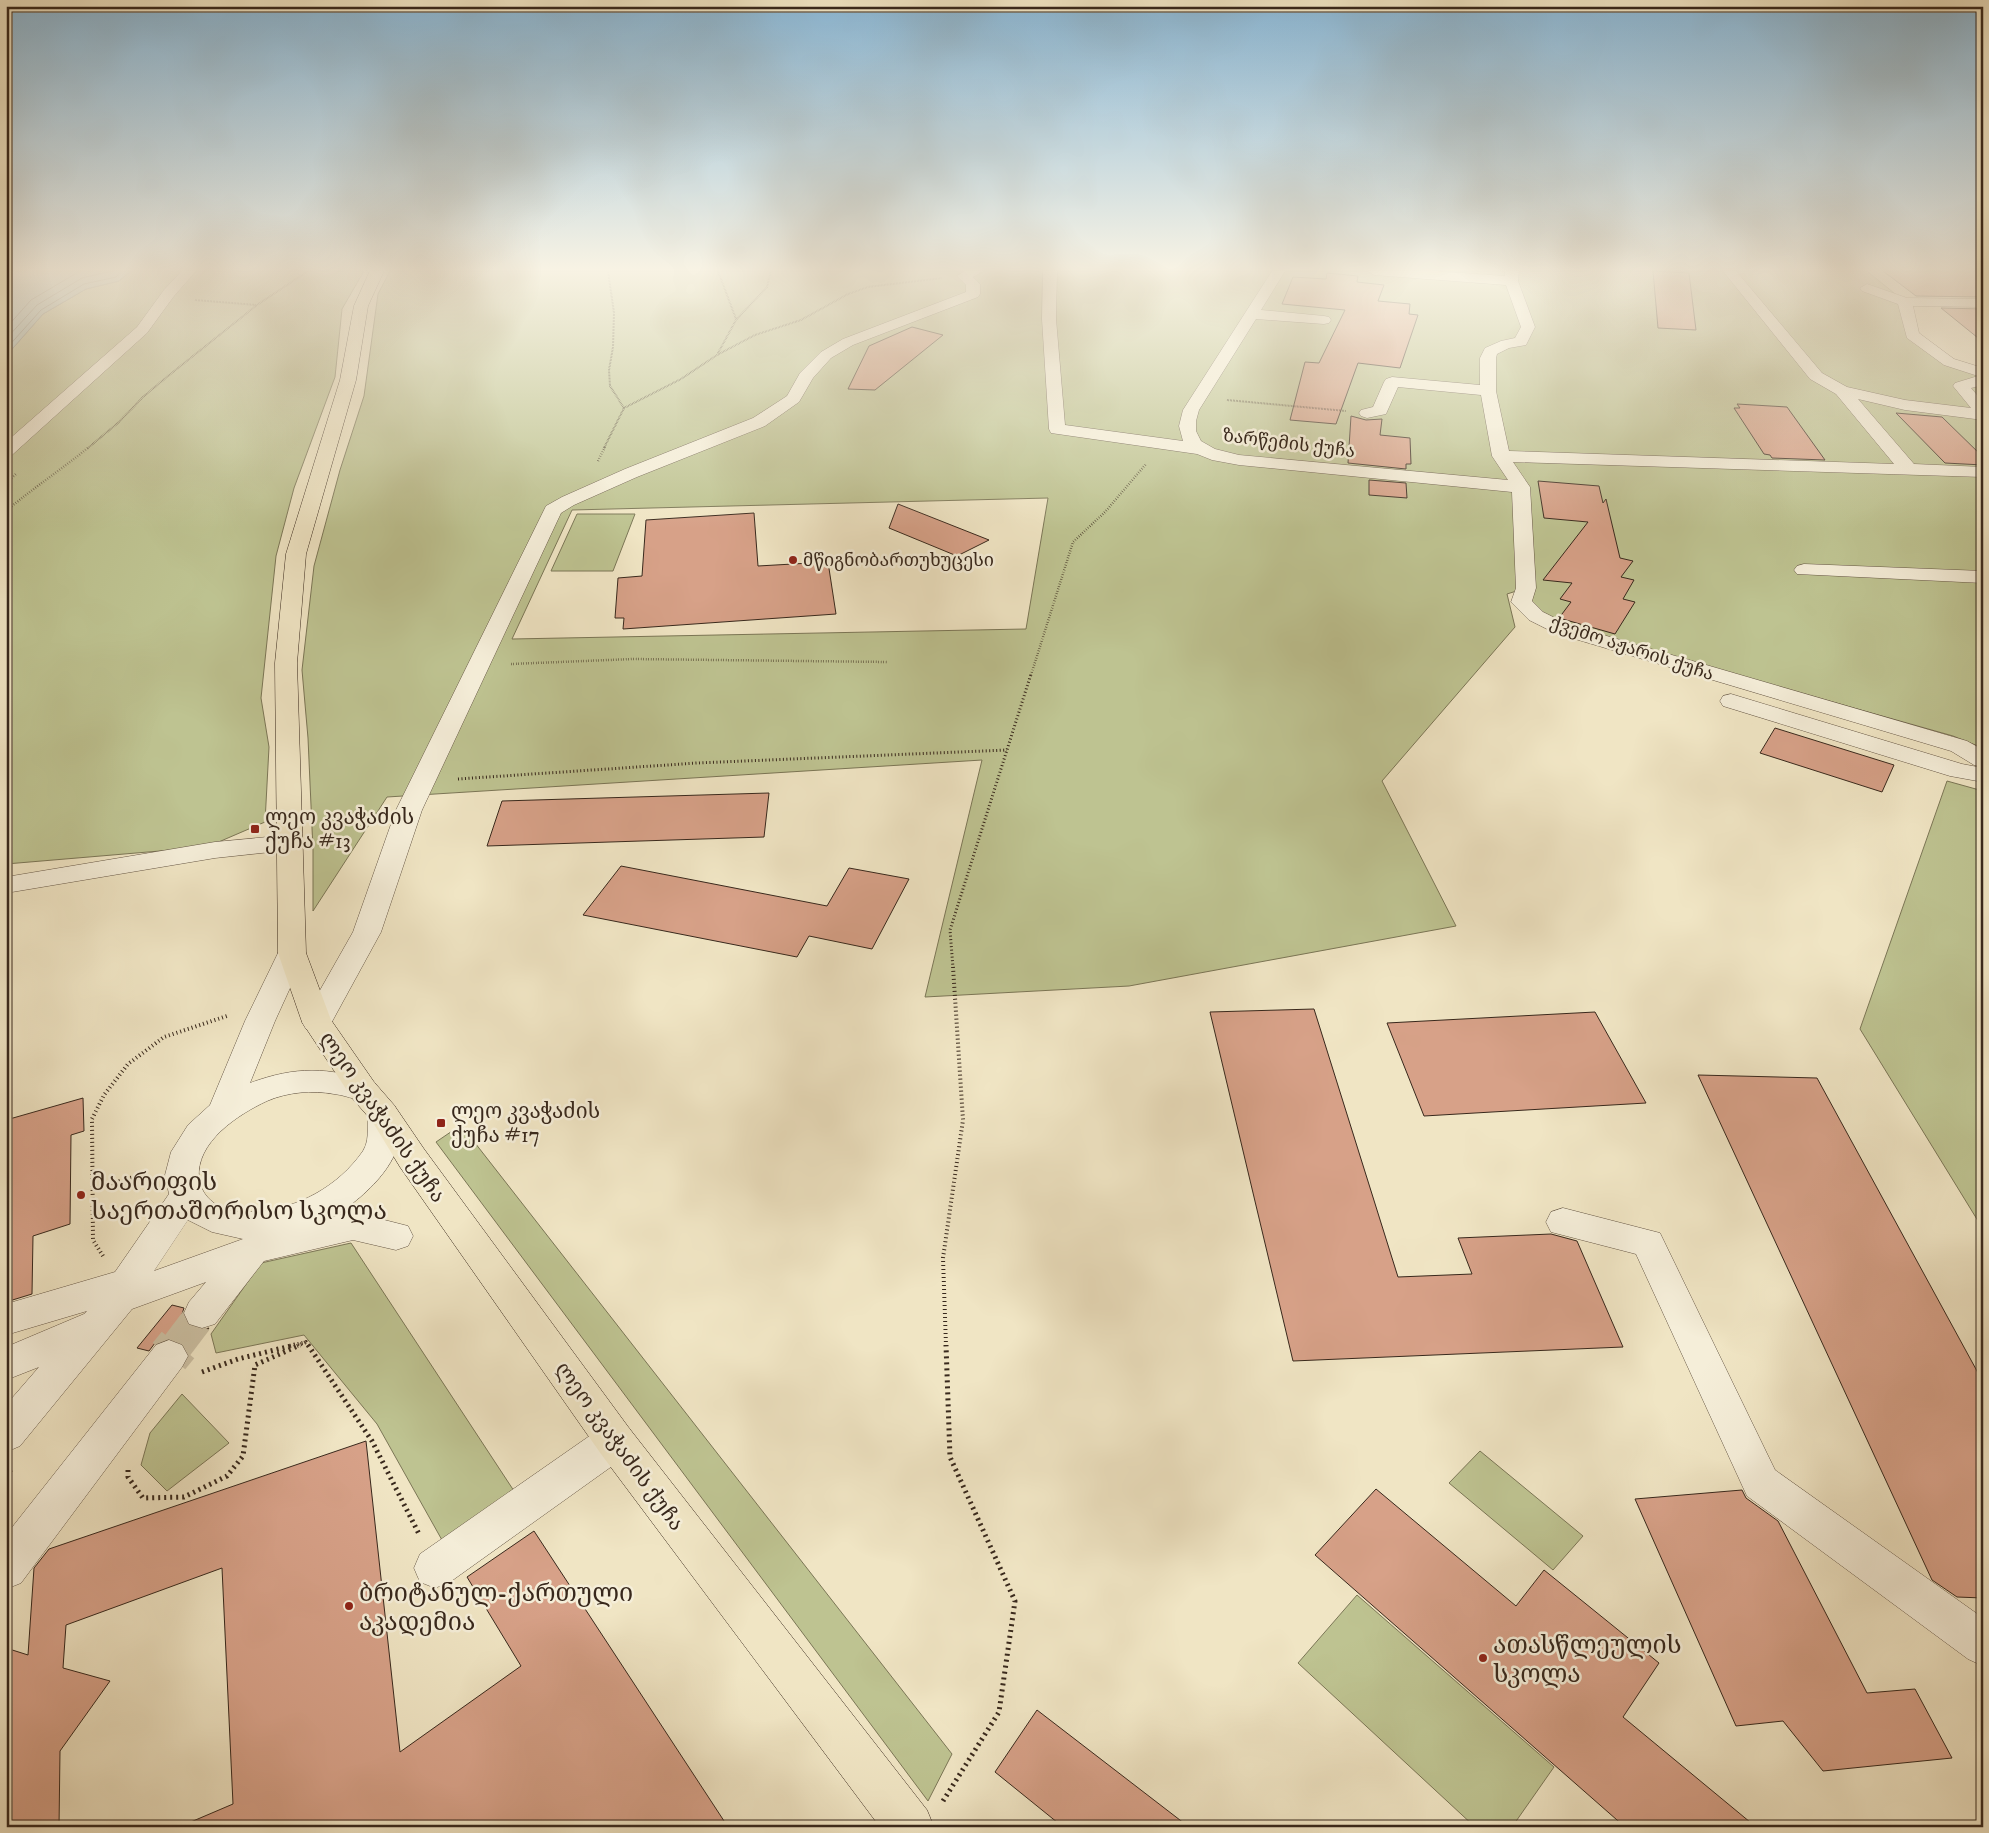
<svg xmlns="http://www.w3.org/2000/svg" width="1989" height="1833" font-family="'IM FELL DW Pica','Noto Serif Georgian',serif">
	<rect width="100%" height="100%" fill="#f0e5c4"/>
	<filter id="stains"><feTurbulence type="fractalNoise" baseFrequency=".004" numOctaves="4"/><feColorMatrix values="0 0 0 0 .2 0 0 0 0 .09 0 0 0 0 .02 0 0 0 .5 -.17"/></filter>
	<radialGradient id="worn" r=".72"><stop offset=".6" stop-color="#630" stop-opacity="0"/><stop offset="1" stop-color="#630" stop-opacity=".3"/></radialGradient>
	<!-- green -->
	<path fill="#bec391" stroke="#7b7656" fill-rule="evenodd" d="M131,271h233l-22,38 -7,68 -41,111 -18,68 -15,142 8,49 -4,75 -58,25 -201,17v-508l37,-42 43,-25 33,-8z
		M390,271h1477l38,31 7,34 37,25 34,12v375l-30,-12 -390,-110 -31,-21 -6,-17 -19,6 8,33 -133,154 74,145 -327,60 -204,11 57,-237 -595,37 -74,114v-61l-5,-112 -6,-68 12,-104 26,-96 24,-74 14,-102zM1048,498l-22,131 -514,10 60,-129z
		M577,514h58l-22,57h-62z
		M1947,781l36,10v438l-123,-200z
		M461,1125l491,629 -24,47 -492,-659z
		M351,1243l165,251 -69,55 -70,-125 -73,-89 -88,18 -5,-19 50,-71z
		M182,1394l47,49 -62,48 -26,-26 9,-32z
		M1480,1451l103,85 -30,34 -104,-87z
		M1357,1595l197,172 -42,60h-37l-177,-164z"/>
	<!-- water -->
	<path fill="#9ebdbd" stroke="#75817d" d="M6,271h125l-12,10 -33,8 -43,25 -37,42z"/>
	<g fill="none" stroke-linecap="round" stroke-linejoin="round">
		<!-- shore -->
		<path stroke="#6b726c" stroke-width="1" d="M6,328l25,-28 49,-29
			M6,339l31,-34 45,-27 30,-7
			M6,349l35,-39 43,-26 32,-7 7,-6"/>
	</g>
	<!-- building -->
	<path fill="#d7a188" stroke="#38281c" d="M1653,271l36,2 7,57 -38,-2z
		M1883,271h100v26l-67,-1z
		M1327,273l31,3 -1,6 27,3 -6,16 32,3 -1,10 9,1 -18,53 -42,-5 -22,61 -46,-4 15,-58 14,1 26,-53 -63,-6 11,-27 33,2z
		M1941,308l42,1v33z
		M912,327l31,8 -68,55 -27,-1 21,-43z
		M1737,404l50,3 38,53 -53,-2 -2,-3 -6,-1 -30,-46h6z
		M1896,413l46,4 41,40v8l-38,-2z
		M1351,416l15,4 16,-1 -2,16 30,3 1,26h-5v5l-58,-6z
		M1369,480l37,3 1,15 -38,-3z
		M1538,481l61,5 4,17 3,-4 14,59 13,3 -12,16 13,3 -11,19 12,3 -20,32 -56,-16 12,-16 -11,-3 12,-16 -29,-3 45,-58 -44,-4z
		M898,504l91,36 -32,16 -68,-28z
		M754,513l4,53 70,-4 8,52 -213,15 1,-11h-9l3,-40 24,-2 4,-56z
		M1775,728l119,37 -12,27 -122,-39z
		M769,793l-5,44 -277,9 15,-45z
		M621,866l206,40 22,-38 60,11 -37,70 -63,-13 -12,21 -214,-42z
		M1314,1009l84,268 74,-3 -14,-36 93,-4 26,7 46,106 -330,14 -83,-349z
		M1595,1012l51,91 -222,13 -37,-93z
		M1698,1075l119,3 166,304v216l-26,-1 -25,-17z
		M83,1098l1,33 -13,4 -1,89 -37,12 -1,58 -26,8v-182z
		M172,1305l12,3 -2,6 6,12 13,4 8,-2 -20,26 -6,-11 -13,-5 -15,5 -6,8 -12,-3z
		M366,1441l34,311 121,-86 -54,-89 67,-46 194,296h-549l54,-23 -11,-236 -156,57 -3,43 47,13 -50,70 -1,76h-53v-179l22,7 6,-87 15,-19z
		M1376,1489l140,117 28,-36 115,93 -36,54 133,110h-131l-310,-272z
		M1742,1490l4,8 32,23 89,172 48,-4 37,69 -129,13 -40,-50 -47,5 -101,-227z
		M1037,1710l152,117h-126l-68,-55z"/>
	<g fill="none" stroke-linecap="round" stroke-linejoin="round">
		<!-- minor-tunnel-far2 -->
		<path stroke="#cbbfa2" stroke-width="15" stroke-dasharray="15 8" stroke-linecap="butt" d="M1855,278l12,10"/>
		<!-- minor-tunnel-far1 -->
		<path stroke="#cbbfa2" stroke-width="32" stroke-dasharray="32 16" stroke-linecap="butt" d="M177,1346l25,-33"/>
		<!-- minor-tunnel -->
		<path stroke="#cbbfa2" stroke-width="42" stroke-dasharray="42 21" stroke-linecap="butt" d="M169,1356l9,-11"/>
		<defs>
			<path id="minor" d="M182,271h14l-22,25 -27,37 -135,122 -6,1v-14l131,-115 27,-37z
				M965,271h19l-11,6 7,7v10l-2,3 -125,48 -22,13 -18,20 -14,24 -34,24 -128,51 -63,28 -13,8 -139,297 -41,122 -53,97 -11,3 -11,-3 -4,-7 51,-90 43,-122 150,-304 16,-9 63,-28 128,-51 34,-22 13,-23 21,-21 22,-13 123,-47v-7l-9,-9z
				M1043,271h14l-1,48 9,106 118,16 -4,-15 4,-16 89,-139h13l-24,39 63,6 5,1 2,3 -2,3 -5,1 -68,-5 -57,91 -3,11v10l5,10 14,8 24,6 269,25 -16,-24 -11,-61 -83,-8 -12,27 -19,4 -6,-2 -2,-3 2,-3 12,-3 11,-25 2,-3 6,-2 88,8v-27l5,-10 16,-7 14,-3 6,-11 -15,-42 -132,-10 -6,-4h65l72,5v-5h14l-1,10 17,46 -9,18 -17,3 -12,6 -1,4v33l13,60 385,13 -58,-70 -26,-15 -87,-108h13l86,102 25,14 58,13 66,8 -18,-22 2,-3 23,-7 -34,-11 -37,-27 -9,-34 -36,-13 -2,-3 7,-4 40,14 76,1v8l-70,-1 6,27 35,26 29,9v17l-12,3 12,14v18l-78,-10 -47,-11 56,65 69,3v10l-470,-15 17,25 6,101 -4,13 11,11 26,13 398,116 16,9v17l-9,-2 -23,-14 -396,-118 -26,-13 -18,-18 5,-14 -4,-96 -273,-27 -27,-5 -15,-6 -146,-21 -2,-4 -7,-110z
				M1804,564l179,7v12l-186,-9 -3,-4 3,-4z
				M1731,694l231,70 21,4v14l-33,-6 -227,-70 -3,-5 3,-5z
				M290,835l9,2 4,6 -4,6 -84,9 -209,35v-16l209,-35z
				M292,944l10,2 4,7 -31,68 -25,62c46,-17 78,-16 124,-1l5,8 -5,8c-17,5 -23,-2 -40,-4 -22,-4 -46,-2 -67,7 -28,13 -72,41 -68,78 2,14 12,24 25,30 9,3 21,3 30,3 43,-3 84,-25 109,-61 9,-14 1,-32 9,-46l11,-4 11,4c25,44 -27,92 -62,112l21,-5 55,14 5,10 -5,10 -12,4 -43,-10 -89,21 -49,63 -13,4 -13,-4 -5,-11 5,-11 17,-20 -74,27 -112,137 -14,6v-47l33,-38 -33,13v-33l78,-33 3,-3 -81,24v-31l109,-32 54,-78 -4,-19 6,-23 17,-27 22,-20 35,-84 33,-68 4,-7zM188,1220l24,12 31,7 -89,32z
				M1563,1208l97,25 115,237 208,148v48l-15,-7 -221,-163 -111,-242 -85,-22 -5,-10 5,-10z
				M169,1340l13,5 6,11 -6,11 -161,216 -15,6v-54l150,-190z
				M615,1423l14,5 6,13 -6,13 -179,128 -15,6 -15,-6 -6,-14 6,-14 181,-126z"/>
			<path id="major" d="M370,271h14l-16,35 -12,74 -50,174 -9,109 9,290 25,67 43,62 20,23 30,44 205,279 298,382 7,17h-54l-279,-373 -201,-287 -28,-46 -20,-23 -50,-76 -24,-69 -3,-290 11,-109 54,-174 14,-74z"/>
		</defs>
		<!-- minor casing -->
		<use href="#minor" stroke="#665746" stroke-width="1"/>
		<!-- major casing -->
		<use href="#major" stroke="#38281c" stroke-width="1"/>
		<!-- path-far4 -->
		<path stroke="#38281c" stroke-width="2" stroke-dasharray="0.5 1" stroke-linecap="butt" d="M608,271l6,42 -1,34 -4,23 1,16 14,22
			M718,271l18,48
			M195,300l61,5
			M718,353l18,-33 31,-33 4,-16
			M1227,400l119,11
			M88,448l31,-26 24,-25 25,-21 89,-71 51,-34
			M604,448l20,-40 57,-29 36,-24 38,-20 46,-15 47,-26 20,-7 74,-9"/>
		<!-- path-far3 -->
		<path stroke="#38281c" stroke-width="2.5" stroke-dasharray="0.5 2" stroke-linecap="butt" d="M598,461l7,-14
			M6,483l10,-9
			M6,511c27,-23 56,-42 83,-64
			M511,664l122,-5 254,3
			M1031,675l42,-133 32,-30 41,-48"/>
		<!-- path-far2 -->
		<path stroke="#38281c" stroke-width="3" stroke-dasharray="1 2.5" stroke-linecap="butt" d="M458,779l239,-16 310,-13
			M953,968l-3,-38 81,-256"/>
		<!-- path-far1 -->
		<path stroke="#38281c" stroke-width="4" stroke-dasharray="1 3" stroke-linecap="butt" d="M92,1189l55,-16
			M103,1256l-10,-16 -1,-121 12,-24 24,-31 36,-27 63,-21
			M290,1346l16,-4 3,4
			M297,1346l9,-4
			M946,1346l-3,-88 20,-138 -10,-153"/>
		<!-- path -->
		<path stroke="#38281c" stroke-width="5" stroke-dasharray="2 4" stroke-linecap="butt" d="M308,1345l64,96 47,93
			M202,1372l36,-13 57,-14
			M128,1470v7l15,21 41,-1 43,-21 16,-20 12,-91 45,-20
			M6,1476l6,-8
			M943,1801l56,-89 16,-111 -65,-144 -4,-112"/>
		<!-- minor -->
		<use href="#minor" fill="#f5eed9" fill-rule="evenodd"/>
		<!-- major -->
		<use href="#major" fill="#f0e5c4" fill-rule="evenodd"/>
	</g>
	<!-- sky -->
	<linearGradient id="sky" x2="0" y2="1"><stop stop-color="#8ab8d7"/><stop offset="0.51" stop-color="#f8f3e4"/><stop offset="1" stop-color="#f8f3e4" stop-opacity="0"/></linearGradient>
	<rect width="1989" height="528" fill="url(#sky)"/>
	<!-- markers -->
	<g fill="#8f2418" stroke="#f5eed9" stroke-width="2">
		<circle cx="793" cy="560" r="5"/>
		<rect x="250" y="824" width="10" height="10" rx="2.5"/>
		<rect x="436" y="1118" width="10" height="10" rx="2.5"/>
		<circle cx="81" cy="1195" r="5"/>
		<circle cx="349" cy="1606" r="5"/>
		<circle cx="1483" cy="1658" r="5"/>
	</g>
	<g text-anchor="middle" stroke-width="5" stroke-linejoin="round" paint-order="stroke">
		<!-- far-street labels -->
		<g font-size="18" fill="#38281c" stroke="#f5eed9">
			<text transform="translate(1289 443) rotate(7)" y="6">ზარწემის ქუჩა</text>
			<text transform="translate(1632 648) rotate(18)" y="6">ქვემო აჟარის ქუჩა</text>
		</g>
		<!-- far-poi labels -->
		<g font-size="18" fill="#38281c" stroke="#f5eed9" text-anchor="start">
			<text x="803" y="566">მწიგნობართუხუცესი</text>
		</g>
		<!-- poi labels -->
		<g font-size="21" fill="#38281c" stroke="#f5eed9" text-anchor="start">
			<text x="265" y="824">ლეო კვაჭაძის<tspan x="265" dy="24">ქუჩა #13</tspan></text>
			<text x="451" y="1118">ლეო კვაჭაძის<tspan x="451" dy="24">ქუჩა #17</tspan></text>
		</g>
		<!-- street labels -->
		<g font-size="21" fill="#38281c" stroke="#f5eed9">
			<text transform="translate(383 1117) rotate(55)" y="7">ლეო კვაჭაძის ქუჩა</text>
			<text transform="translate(620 1446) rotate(54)" y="7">ლეო კვაჭაძის ქუჩა</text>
		</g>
		<!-- near-poi labels -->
		<g font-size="25" fill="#38281c" stroke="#f5eed9" text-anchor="start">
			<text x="91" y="1190">მაარიფის<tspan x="91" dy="29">საერთაშორისო სკოლა</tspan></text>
			<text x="359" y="1601">ბრიტანულ-ქართული<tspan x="359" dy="29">აკადემია</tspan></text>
			<text x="1493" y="1653">ათასწლეულის<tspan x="1493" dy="29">სკოლა</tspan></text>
		</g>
	</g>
	<!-- margin -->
	<rect width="1989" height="1833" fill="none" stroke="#f0e5c4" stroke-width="25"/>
	<rect x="8" y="8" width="1974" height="1818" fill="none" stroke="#38281c" stroke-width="2.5"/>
	<rect x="12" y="12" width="1964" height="1808" fill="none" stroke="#38281c"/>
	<rect width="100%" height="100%" filter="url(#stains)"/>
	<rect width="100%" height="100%" fill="url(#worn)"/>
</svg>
